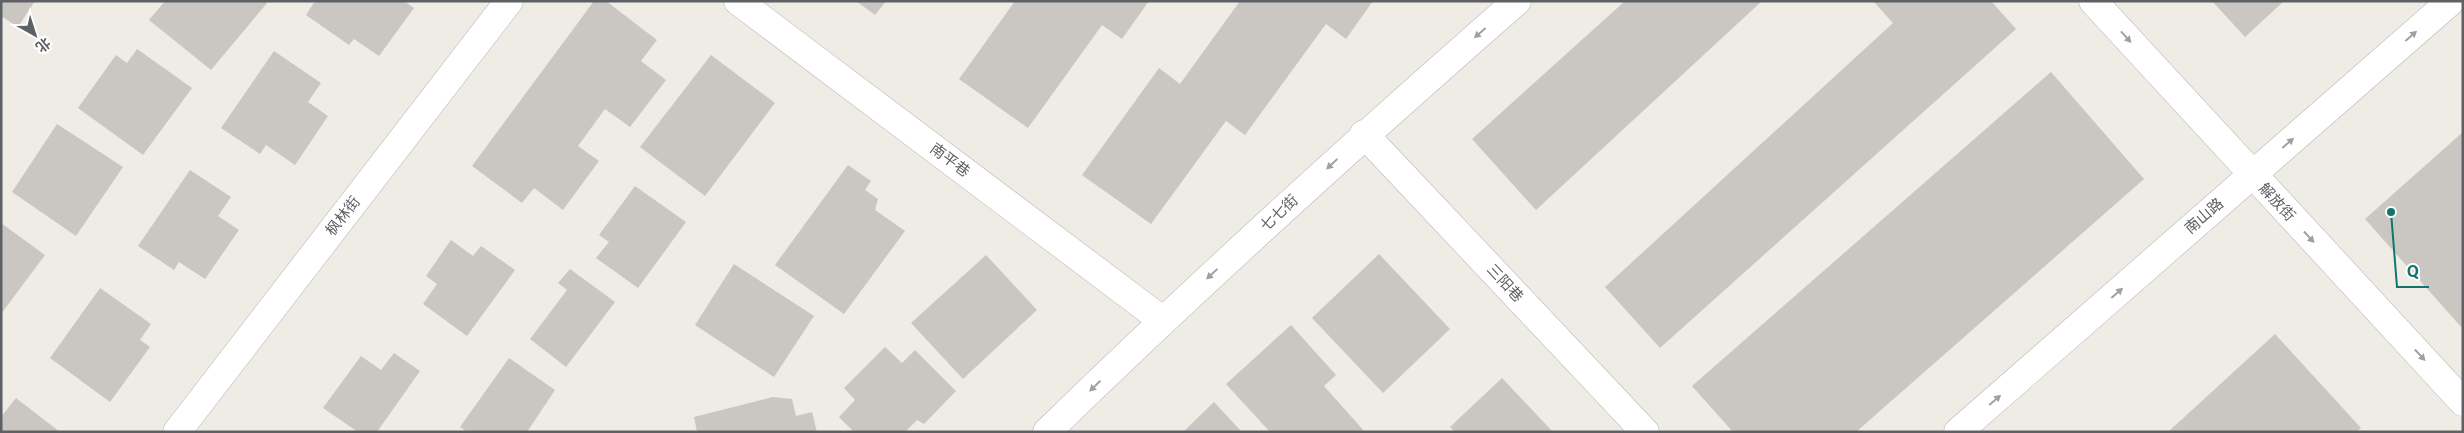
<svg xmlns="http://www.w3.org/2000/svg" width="2464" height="433" font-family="'Public Sans','Noto Sans SC',sans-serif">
	<rect width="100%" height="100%" fill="#eeece5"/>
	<!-- building -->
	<path fill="#cac7c2" d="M1,1h34l-17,26 -17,-11z
		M165,1h100l2,2 -56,67 -62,-50z
		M315,1h89l10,7 -35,48 -25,-17 -5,6 -43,-30z
		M594,1h12l51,39 -16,21 25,19 -36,47 -25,-18 -27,37 21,15 -36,49 -29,-22 -12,15 -50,-37z
		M856,1h30l-11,14z
		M1015,1h134l-27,38 -20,-14 -74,103 -69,-49z
		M1240,1h133l-27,38 -20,-15 -81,111 -19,-14 -75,103 -69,-49 77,-107 21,16z
		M1625,1h137l-226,209 -64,-71z
		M1873,1h118l25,28 -356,319 -55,-61 288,-264z
		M2212,1h72l-39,36z
		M137,49l55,39 -49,67 -65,-47 38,-53 11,8z
		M274,51l47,32 -13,19 20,14 -33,49 -29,-20 -6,9 -39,-26z
		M711,55l64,48 -70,93 -65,-49z
		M2051,72l93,107 -288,253h-123l-41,-46z
		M57,124l66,43 -47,69 -64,-44z
		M2463,132v197l-98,-110z
		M848,165l23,16 -6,9 13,9 -3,11 30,21 -61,83 -69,-49z
		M190,170l41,27 -13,19 21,14 -34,49 -26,-17 -5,8 -36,-24z
		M635,186l51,36 -48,66 -42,-30 13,-16 -10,-7z
		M1,223l44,32 -44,59z
		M451,240l22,16 8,-10 34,24 -48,66 -44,-32 14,-20 -11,-8z
		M1379,254l71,75 -67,64 -71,-75z
		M986,255l51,55 -74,69 -52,-56z
		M734,264l80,52 -40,61 -79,-52z
		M570,269l45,33 -49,65 -36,-28 37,-49 -9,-7z
		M100,288l51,36 -11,16 10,7 -40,55 -60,-44z
		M1291,325l45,50 -12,11 41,46h-95l-44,-48z
		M2275,334l86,94 -5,4h-188z
		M885,347l17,16 13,-13 41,41 -32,33 -7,-4 -12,12h-51l-15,-15 16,-17 -11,-12z
		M394,353l26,18 -43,61h-19l-35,-24 38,-52 20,14z
		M509,358l46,32 -28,42h-60l-7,-5z
		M1502,378l51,54h-98l-5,-5z
		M773,397l19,2 4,17 16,-4 5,20h-120l-3,-15z
		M16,398l44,34h-59v-15z
		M1214,402l28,30h-59z"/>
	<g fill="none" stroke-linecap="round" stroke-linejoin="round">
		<defs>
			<path id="street" d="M738,1l424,319
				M1364,134l281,298
				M177,432l332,-431"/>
			<path id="secondary" d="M2093,1l370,401
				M1047,432c153,-149 310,-291 470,-431
				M1958,432l493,-431"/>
		</defs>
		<!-- street casing -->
		<use href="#street" stroke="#b2b5b9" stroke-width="29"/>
		<!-- secondary casing -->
		<use href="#secondary" stroke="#b1b5b9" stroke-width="29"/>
		<!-- street -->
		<use href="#street" stroke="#fff" stroke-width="28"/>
		<!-- secondary -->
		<use href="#secondary" stroke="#fff" stroke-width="28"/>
	</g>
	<!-- one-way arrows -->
	<defs><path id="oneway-solid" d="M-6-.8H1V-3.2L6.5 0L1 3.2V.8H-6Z" transform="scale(1.25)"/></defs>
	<g fill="#9ea0a2">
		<use href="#oneway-solid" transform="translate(1480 33) rotate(139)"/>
		<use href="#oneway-solid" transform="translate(2411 36) rotate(-41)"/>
		<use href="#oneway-solid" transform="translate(2126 37) rotate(48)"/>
		<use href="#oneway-solid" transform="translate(2288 143) rotate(-41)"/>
		<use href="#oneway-solid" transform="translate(1332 164) rotate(137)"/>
		<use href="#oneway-solid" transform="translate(2309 237) rotate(47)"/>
		<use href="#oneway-solid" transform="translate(1212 274) rotate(137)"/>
		<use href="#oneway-solid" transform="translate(2117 293) rotate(-41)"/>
		<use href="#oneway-solid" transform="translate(2420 355) rotate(47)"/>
		<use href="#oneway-solid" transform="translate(1095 386) rotate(136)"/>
		<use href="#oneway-solid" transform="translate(1995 400) rotate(-41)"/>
	</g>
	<g text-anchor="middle" stroke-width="4" stroke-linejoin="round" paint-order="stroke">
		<!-- street labels -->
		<g font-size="15" fill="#5d6164" stroke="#fff">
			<text transform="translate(950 160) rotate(37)" y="5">南平巷</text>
			<text transform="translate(2277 202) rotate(47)" y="5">解放街</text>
			<text transform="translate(1279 213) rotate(-43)" y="5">七七街</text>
			<text transform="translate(343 216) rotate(-52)" y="5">枫林街</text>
			<text transform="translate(2204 216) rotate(-41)" y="5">南山路</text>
			<text transform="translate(1505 283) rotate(47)" y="5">三阳巷</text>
		</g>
	</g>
	<!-- callouts -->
	<path fill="none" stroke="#0f766e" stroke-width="2" d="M2391 212L2397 287H2429"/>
	<circle fill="#0f766e" stroke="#fff" stroke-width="2" cx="2391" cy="212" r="5"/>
	<g font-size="16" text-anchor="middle" font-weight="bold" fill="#0f766e" stroke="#fff" stroke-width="4" stroke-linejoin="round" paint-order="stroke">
		<text x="2413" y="277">Q</text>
	</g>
	<!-- border -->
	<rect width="2464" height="433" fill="none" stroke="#5d6164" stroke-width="5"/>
	<!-- north arrow -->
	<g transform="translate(35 35) rotate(141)" stroke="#ffffff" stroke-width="4" paint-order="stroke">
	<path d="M0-4L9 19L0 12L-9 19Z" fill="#5d6164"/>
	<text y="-8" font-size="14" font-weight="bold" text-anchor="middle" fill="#5d6164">北</text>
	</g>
</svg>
